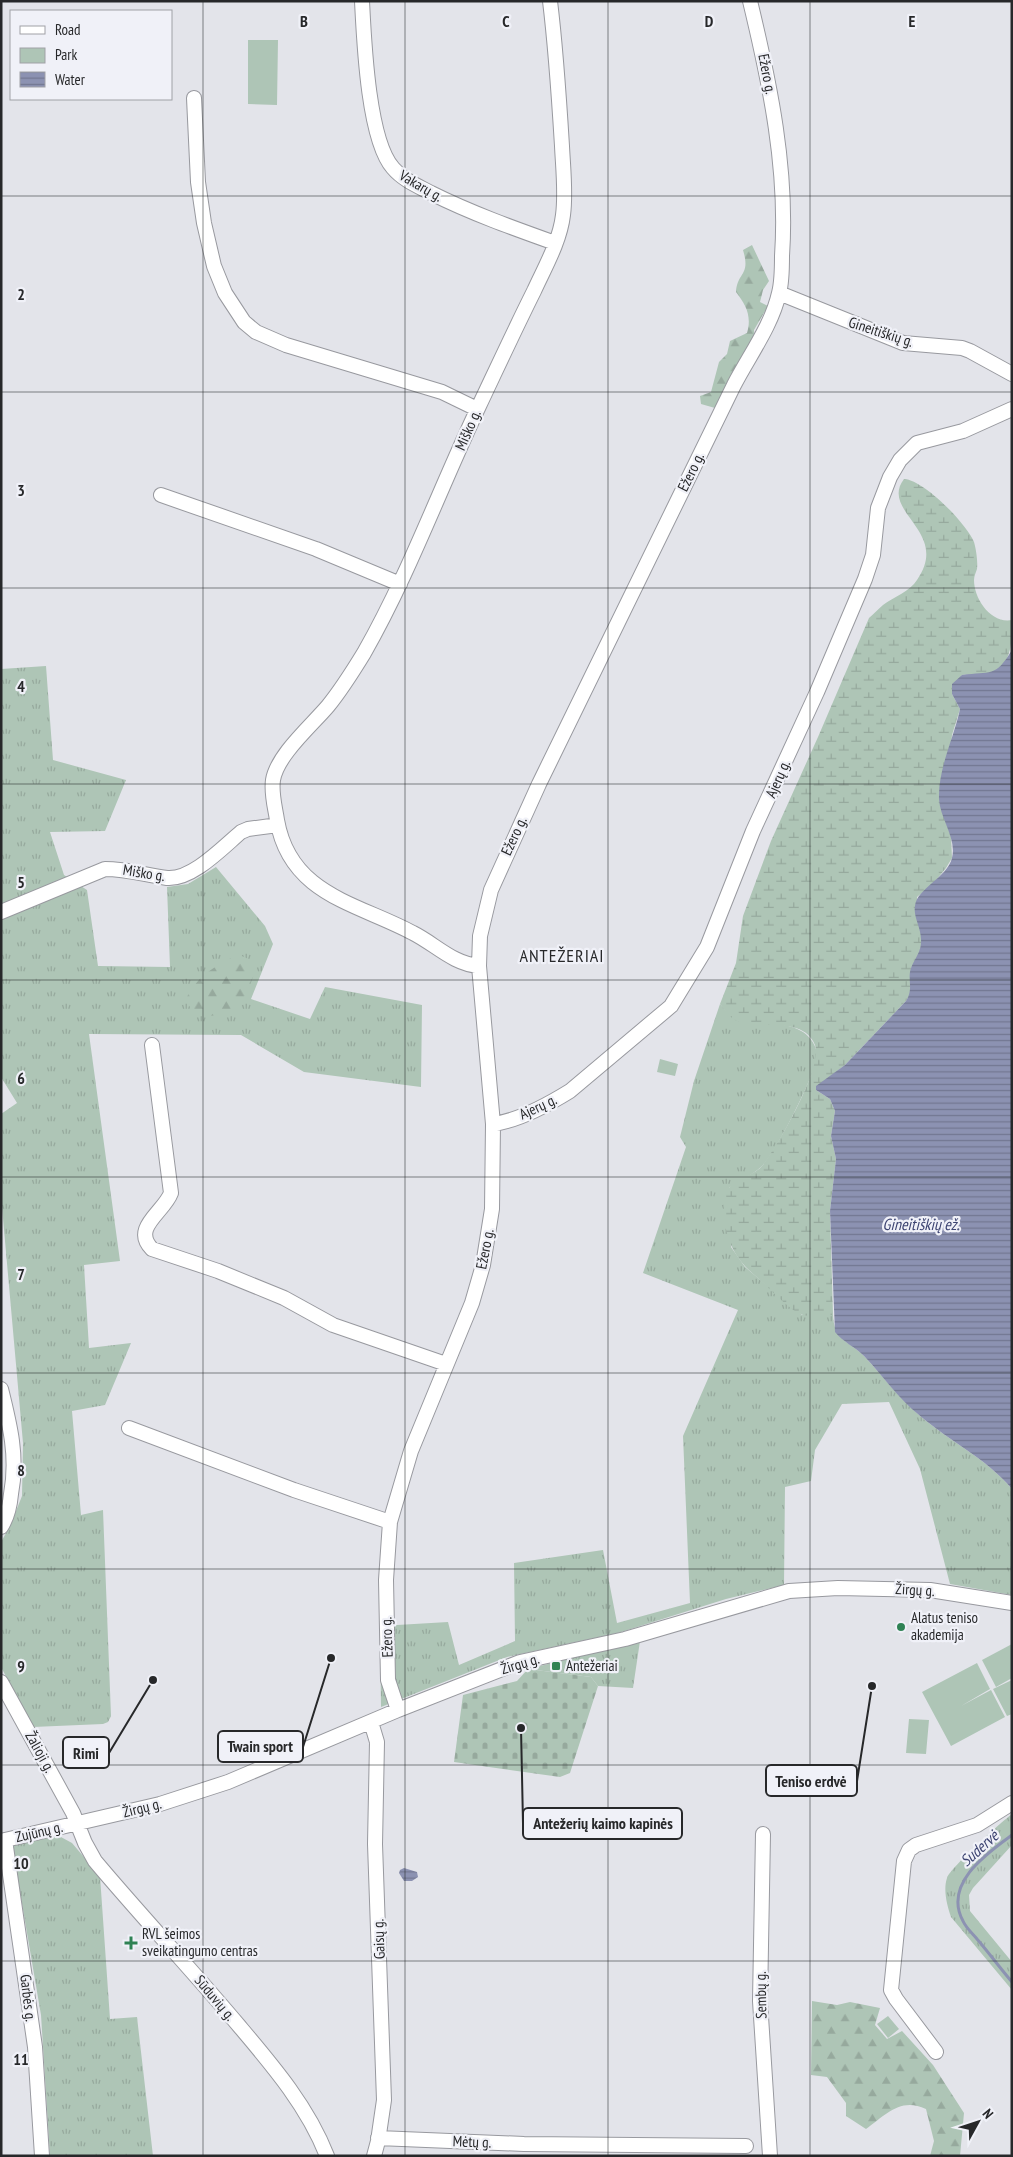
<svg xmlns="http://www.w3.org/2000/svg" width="1013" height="2157" font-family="'PT Sans Narrow',sans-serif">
	<defs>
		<pattern id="grass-tufts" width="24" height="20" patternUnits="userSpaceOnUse" patternTransform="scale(1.25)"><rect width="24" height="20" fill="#aec5b6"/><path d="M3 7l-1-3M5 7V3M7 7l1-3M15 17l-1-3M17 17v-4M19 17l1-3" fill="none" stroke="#96a99d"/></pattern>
		<pattern id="forest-firs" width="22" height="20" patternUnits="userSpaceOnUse" patternTransform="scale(1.25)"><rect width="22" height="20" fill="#aec5b6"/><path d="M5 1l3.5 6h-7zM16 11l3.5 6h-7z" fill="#96a99d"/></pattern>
		<pattern id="wetland-marsh" width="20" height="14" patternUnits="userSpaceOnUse" patternTransform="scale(1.25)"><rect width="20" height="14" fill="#aec5b6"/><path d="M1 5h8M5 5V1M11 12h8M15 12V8" fill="none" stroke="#96a99d"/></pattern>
		<pattern id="cemetery-stones" width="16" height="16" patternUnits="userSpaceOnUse" patternTransform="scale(1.25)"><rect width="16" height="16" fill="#aec5b6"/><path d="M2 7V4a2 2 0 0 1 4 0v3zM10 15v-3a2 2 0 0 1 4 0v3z" fill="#96a99d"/></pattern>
		<pattern id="water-rules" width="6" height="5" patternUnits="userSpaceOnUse" patternTransform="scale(1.25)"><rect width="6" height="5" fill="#8c92b2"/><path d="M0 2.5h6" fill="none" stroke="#727791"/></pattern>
	</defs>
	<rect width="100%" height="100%" fill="#e3e4ea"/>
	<!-- grass -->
	<path fill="url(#grass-tufts)" d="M46,666l7,94 73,20 -21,51 -55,1 14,43 23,15 11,76 72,1 -3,-80 21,-3 28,-17 49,59 8,18 -22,55 59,20 15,-32 97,18 -1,82 -117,-15 -63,-37 -152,-1 31,227 -36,4 5,83 42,-5 -26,62 -33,6 9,104 22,-5 8,206 -3,6 -5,2 -70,3 -32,-60v-125l9,-16 12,-30 1,-53 -22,-247v-82l16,-11 -16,-26v-408z
		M720,1004c27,35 51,9 83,28 8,5 15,16 14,26 -3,18 -42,97 -56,109 -9,8 -22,14 -32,21l2,59 14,20 57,48h31c1,26 16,26 31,41 18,19 34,41 55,59 30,26 67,43 93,74v106l-62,-11 -30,-115 -31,-67 -47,2 -27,46 -4,31 -26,6 -1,98 -58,14 -108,34 -111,24 -126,50 -1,-81 68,-4 11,43 56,-24 -1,-78 89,-13 14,73 73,-20 -7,-167 55,-126 -95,-37 43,-126 -6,-10 14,-56z
		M640,1641l-7,47 -35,-2 -7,-9 -63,-8z
		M1012,1814v31l-39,43 -4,7 1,16 42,51v28l-61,-73c-4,-12 -8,-27 -4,-39 4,-11 53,-55 65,-64z
		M59,1836l13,7 28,33 10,143 27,-2 16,139h-103l-9,-141 -29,-170z"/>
	<!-- forest -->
	<path fill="url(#forest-firs)" d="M752,245l17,36 -6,9 -3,12 8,4 -14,24 1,10 -35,67 -5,1 -14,-4 -1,-8 11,-4 8,-30 8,-8 3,-13 17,-8c5,-17 -1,-28 -11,-41 1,-20 15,-16 7,-42z
		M237,955c11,2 15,6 18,17 -3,6 -5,16 -9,22 -13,20 -50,35 -60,5 13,-25 27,-31 51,-44z
		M812,2001l25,4 13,-3 30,6 -5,17 12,14 15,-8 31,34 31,48 -4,43h-30l4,-15 -8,-32c-26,-12 -40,6 -60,20l-20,-13v-13l-19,-26 -16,-2z"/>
	<!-- wetland -->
	<path fill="url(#wetland-marsh)" d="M904,479c20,1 62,44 70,63 2,7 4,19 3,27 -1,3 -3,7 -3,11 0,19 17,44 38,40 0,19 1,47 -23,54 -8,2 -19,0 -27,1l-10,19 8,15 -8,26 -8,82 7,19 1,22 -6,10 -13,16 -16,13 5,44 -3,14 -8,13v25l-5,8 -61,64 -23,18 -6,7 14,9 5,12 -4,25 5,23 -6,52 3,104c-9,0 -22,2 -30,0 -13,-4 -34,-27 -44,-36 -11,-9 -21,-19 -27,-32 -7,-13 -13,-47 -3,-59 8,-10 26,-13 34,-23 15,-20 60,-97 52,-120 -11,-28 -51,-16 -72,-22 -11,-2 -17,-11 -23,-19l16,-41 7,-47 28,-75 47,-104 51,-119c5,-4 9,-9 14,-13 11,-8 27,-14 34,-25 34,-49 -38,-68 -13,-101z"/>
	<!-- cemetery -->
	<path fill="url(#cemetery-stones)" d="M528,1669l63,8 7,9 -28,87 -10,4 -106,-15 9,-67 54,-14z"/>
	<!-- park -->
	<path fill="#aec5b6" d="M248,40h30l-1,65 -29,-1z
		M660,1059l18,5 -3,12 -18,-4z
		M1012,1644v34l-16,9 -14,-27z
		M977,1663l13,26 -29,17 30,-16 14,27 -54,29 -29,-54z
		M1012,1680v34l-5,2 -14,-27z
		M909,1719l20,1 -3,34 -20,-1z
		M888,2016l11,13 -11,9 -11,-14z"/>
	<!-- water -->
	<path fill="url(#water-rules)" d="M1012,650v839c-26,-31 -63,-48 -93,-74 -21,-17 -36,-39 -55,-59 -9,-9 -21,-14 -29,-24l-5,-121 6,-52 -5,-23 4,-25 -5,-12 -14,-9v-4l29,-21 61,-64c8,-13 1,-21 5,-33 4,-10 11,-17 10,-29 0,-11 -8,-23 -6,-33 2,-18 32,-28 37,-48 5,-20 -12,-39 -13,-59 -1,-31 15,-61 21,-90l-8,-15v-10l10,-9c29,-4 33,3 50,-25z
		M404,1868l13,4 1,5 -6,4h-8l-5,-8 1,-3z"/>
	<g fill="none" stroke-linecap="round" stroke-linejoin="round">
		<!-- stream -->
		<path stroke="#8c92b2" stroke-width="3" d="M1012,1835c-26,19 -69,49 -49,86 3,7 10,13 14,18 12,14 23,29 35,43"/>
		<defs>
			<path id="minor" d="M362,1c2,39 6,139 31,167 10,12 25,18 38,25 40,20 82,35 124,50
				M194,98l4,84 6,41 10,43 11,27 19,29 12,10 30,13 156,47 35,17
				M779,293l124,50 59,5 8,3 42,23
				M161,495l155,54 84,35
				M1,912l104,-43c21,0 41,6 62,9 25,2 55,-30 74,-46l7,-3 30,-4
				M479,966c-26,-2 -44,-22 -66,-33 -56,-30 -123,-38 -136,-113 -2,-13 -6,-27 -4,-40 4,-25 39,-55 55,-74 13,-16 25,-35 36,-53 45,-79 76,-165 115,-247 18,-38 36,-77 55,-115 11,-24 26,-50 29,-76 3,-22 0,-47 -1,-69 -3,-49 -6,-96 -12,-145
				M152,1045l19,148c-7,19 -40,35 -19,56l66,22 66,27 49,27 113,39
				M493,1124c24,-3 56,-20 77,-33l101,-85 36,-59 46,-116 64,-139 48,-113 8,-24 5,-47 12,-31 10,-17 17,-17 46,-12 49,-22
				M1,1389c9,36 17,68 10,105 -1,11 -4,24 -10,33
				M129,1428l165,62 96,32
				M1,1682l72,131 12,30 10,18c47,56 98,110 145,166 33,39 68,80 87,129
				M398,1710l-10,-30 -2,-100 4,-58 21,-71 61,-148 11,-38 9,-56 1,-85 -14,-158 1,-30 11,-46 48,-106 195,-399c15,-29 38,-60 45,-92 3,-11 3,-25 3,-37 6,-86 -12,-172 -32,-255
				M371,1722l6,20 -2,102 9,256 -6,41 -4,15
				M763,1834l-3,167 10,155
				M5,1840l30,207 7,109
				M1,1841l159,-37 68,-22 170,-72 122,-48 105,-23 164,-48 49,-3 92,2 82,13
				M936,2052l-40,-53 -5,-9 13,-129 5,-11 7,-5 61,-20 35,-22
				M378,2138l146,6 222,2"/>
		</defs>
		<!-- minor casing -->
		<use href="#minor" stroke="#98999f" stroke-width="16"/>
		<!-- minor -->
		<use href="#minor" stroke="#fff" stroke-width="14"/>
	</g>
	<!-- grid -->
	<path fill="none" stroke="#27282a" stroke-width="1" stroke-opacity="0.55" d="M203,1v2155M405,1v2155M608,1v2155M810,1v2155M1,196h1011M1,392h1011M1,588h1011M1,784h1011M1,980h1011M1,1177h1011M1,1373h1011M1,1569h1011M1,1765h1011M1,1961h1011"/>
	<!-- markers -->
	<g fill="#2f8254" stroke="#f0f1f8" stroke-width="2">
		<circle cx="901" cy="1627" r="5"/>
		<rect x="551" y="1661" width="10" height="10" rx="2.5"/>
		<path d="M128.5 1935.5h5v5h5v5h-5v5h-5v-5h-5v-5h5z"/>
	</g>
	<g text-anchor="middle" stroke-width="4.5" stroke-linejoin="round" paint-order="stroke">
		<!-- street labels -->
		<g font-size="15" fill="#27282a" stroke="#f0f1f8">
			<text transform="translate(767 74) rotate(79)" y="5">Ežero g.</text>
			<text transform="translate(421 186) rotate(30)" y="5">Vakarų g.</text>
			<text transform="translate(881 332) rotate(18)" y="5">Gineitiškių g.</text>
			<text transform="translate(468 430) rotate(-66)" y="5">Miško g.</text>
			<text transform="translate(691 472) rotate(-64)" y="5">Ežero g.</text>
			<text transform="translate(778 779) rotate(-66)" y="5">Ajerų g.</text>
			<text transform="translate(514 836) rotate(-65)" y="5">Ežero g.</text>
			<text transform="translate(144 873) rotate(9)" y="5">Miško g.</text>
			<text transform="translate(538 1107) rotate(-25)" y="5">Ajerų g.</text>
			<text transform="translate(485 1249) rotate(-79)" y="5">Ežero g.</text>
			<text transform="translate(915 1590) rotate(3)" y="5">Žirgų g.</text>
			<text transform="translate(387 1637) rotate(-92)" y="5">Ežero g.</text>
			<text transform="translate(520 1664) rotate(-17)" y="5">Žirgų g.</text>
			<text transform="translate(40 1752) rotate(61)" y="5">Žalioji g.</text>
			<text transform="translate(142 1808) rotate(-14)" y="5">Žirgų g.</text>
			<text transform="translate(39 1832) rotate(-13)" y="5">Zujūnų g.</text>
			<text transform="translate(379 1939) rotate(-92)" y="5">Gaisų g.</text>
			<text transform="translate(761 1995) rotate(-91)" y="5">Sembų g.</text>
			<text transform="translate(28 1998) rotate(83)" y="5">Garbės g.</text>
			<text transform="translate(215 1998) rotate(50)" y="5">Sūduvių g.</text>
			<text transform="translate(472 2142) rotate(2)" y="5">Mėtų g.</text>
		</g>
		<!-- poi labels -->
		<g font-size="15" fill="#27282a" stroke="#f0f1f8" text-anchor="start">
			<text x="911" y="1623">Alatus teniso<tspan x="911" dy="17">akademija</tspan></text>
			<text x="566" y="1671">Antežeriai</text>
			<text x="142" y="1939">RVL šeimos<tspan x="142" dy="17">sveikatingumo centras</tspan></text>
		</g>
		<!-- water labels -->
		<g font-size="16" font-style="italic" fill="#3c4371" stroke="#f0f1f8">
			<text x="921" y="1230">Gineitiškių ež.</text>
			<text transform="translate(979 1848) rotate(-42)" y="6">Sudervė</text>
		</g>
		<!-- quarter labels -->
		<g font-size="18" letter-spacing="1" fill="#27282a" stroke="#f0f1f8">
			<text x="562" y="962">ANTEŽERIAI</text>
		</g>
	</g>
	<g font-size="16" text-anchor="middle" font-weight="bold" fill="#27282a" stroke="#f0f1f8" stroke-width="4.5" stroke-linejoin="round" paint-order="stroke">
		<text x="304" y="27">B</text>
		<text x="506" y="27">C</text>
		<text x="709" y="27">D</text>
		<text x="912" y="27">E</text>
		<text x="21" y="300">2</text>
		<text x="21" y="496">3</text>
		<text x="21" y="692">4</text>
		<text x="21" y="888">5</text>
		<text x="21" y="1084">6</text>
		<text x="21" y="1280">7</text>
		<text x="21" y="1476">8</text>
		<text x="21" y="1672">9</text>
		<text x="21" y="1869">10</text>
		<text x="21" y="2065">11</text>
	</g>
	<!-- callouts -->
	<path fill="none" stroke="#27282a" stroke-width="2" d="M331 1658L303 1747M153 1680L109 1753M872 1686L857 1781M521 1728L523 1823"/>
	<g fill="#27282a" stroke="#f0f1f8" stroke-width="2">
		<circle cx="331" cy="1658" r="5"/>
		<circle cx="153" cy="1680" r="5"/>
		<circle cx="872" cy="1686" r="5"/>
		<circle cx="521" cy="1728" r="5"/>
	</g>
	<g fill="#f0f1f8" stroke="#27282a" stroke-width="2">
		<rect x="218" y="1731" width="85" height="31" rx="5"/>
		<rect x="63" y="1737" width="46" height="31" rx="5"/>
		<rect x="766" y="1765" width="91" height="31" rx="5"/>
		<rect x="523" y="1808" width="159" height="31" rx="5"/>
	</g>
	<g font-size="16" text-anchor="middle" font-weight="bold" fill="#27282a">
		<text x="260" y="1752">Twain sport</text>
		<text x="86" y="1759">Rimi</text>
		<text x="811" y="1787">Teniso erdvė</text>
		<text x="603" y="1829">Antežerių kaimo kapinės</text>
	</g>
	<!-- border -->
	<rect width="1013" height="2157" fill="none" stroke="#27282a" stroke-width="5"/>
	<!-- legend -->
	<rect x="10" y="10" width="162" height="90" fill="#f0f1f8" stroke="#a0a1a6"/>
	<rect x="20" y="26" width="25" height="8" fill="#ffffff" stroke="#a0a1a6"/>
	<text x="55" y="35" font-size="15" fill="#27282a">Road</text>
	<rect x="20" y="48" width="25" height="15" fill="#aec5b6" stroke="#a0a1a6"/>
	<text x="55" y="60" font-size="15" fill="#27282a">Park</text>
	<rect x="20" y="72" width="25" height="15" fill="url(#water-rules)" stroke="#a0a1a6"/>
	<text x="55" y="85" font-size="15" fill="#27282a">Water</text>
	<!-- north arrow -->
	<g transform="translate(978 2122) rotate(50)" stroke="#f0f1f8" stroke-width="4" paint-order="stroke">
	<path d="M0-4L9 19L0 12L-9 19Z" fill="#27282a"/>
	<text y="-8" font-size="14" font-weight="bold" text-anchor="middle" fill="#27282a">N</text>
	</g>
</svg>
